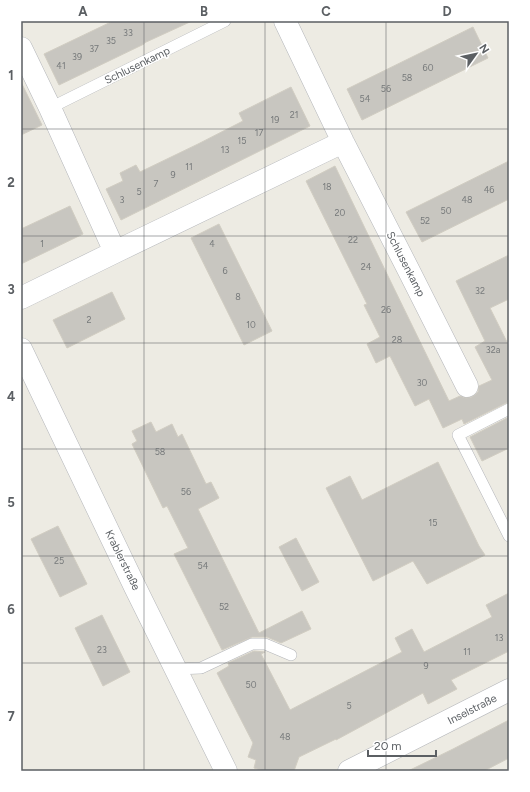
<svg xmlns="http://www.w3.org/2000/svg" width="530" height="792" font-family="Figtree,sans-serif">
	<rect width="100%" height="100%" fill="#edebe3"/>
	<!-- building -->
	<path fill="#c8c6c0" stroke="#d1cdc2" d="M113,21h79l-48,22v1l-85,41 -15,-31z
		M473,27l15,31 -126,62 -15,-31z
		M21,82l21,43 -21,10z
		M291,87l19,39 -189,94 -15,-31 17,-8 -3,-8 16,-8 4,7 58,-28 45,-23 -4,-8z
		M509,161v38l-87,43 -16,-30z
		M335,166l52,108 62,127 11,-5 6,2 6,-1 6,-5 1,-6 13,-6 -17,-33 10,-6 -29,-60 53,-26v44l-19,9 19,38v56l-3,1 -42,21 -2,-5 -19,9 -14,-29 -14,7 -25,-50 -14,7 -9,-19 13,-7 -16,-32 3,-1 -61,-123z
		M70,206l13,28 -62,30v-35z
		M219,224l53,107 -28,14 -53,-107z
		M112,292l13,27 -58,29 -14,-28z
		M509,417v31l-27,13 -12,-24z
		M151,422l5,10 16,-8 6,13 4,-3 24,50 5,-2 8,16 -21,11 61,124 43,-22 9,18 -30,14 -14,-6h-15l-30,13 -48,-96 14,-6 -21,-42 -4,2 -31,-64 5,-3 -5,-10z
		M438,462l41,84 6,9 -58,29 -14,-23 -40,20 -47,-93 24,-12 12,24z
		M58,526l29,58 -27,13 -29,-58z
		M296,538l23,44 -17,9 -23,-44z
		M509,593v58l-58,29 6,9 -29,15 -5,-11 -87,47v-1l-37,18 -5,14h-30l-10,-3 2,-8 -8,-3 5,-14 -36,-70 12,-7 -1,-3 26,-12 11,1 -4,2 29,56 112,-58 -7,-14 17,-9 12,23 68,-35 -6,-12z
		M102,615l28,57 -27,14 -28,-58z
		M509,720v38l-25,13h-76l45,-22z"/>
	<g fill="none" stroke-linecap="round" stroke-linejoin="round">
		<defs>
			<path id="service" d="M50,108l175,-87
				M509,409l-51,26 51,101
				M176,669l25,-1 51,-24h13l26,11"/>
			<path id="minor" d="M285,21l58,121 66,129 58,115
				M21,48l29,60 65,144
				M21,298l94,-46 228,-110
				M349,771l160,-81"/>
			<path id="tertiary" d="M21,349l114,238 91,184"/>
		</defs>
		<!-- service casing -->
		<use href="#service" stroke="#b4b6ba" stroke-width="12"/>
		<!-- minor casing -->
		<use href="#minor" stroke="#b4b6ba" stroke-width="23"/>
		<!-- tertiary casing -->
		<use href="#tertiary" stroke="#b4b6ba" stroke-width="23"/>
		<!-- service -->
		<use href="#service" stroke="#fff" stroke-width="11"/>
		<!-- minor -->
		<use href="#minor" stroke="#fff" stroke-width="22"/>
		<!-- tertiary -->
		<use href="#tertiary" stroke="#fff" stroke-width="22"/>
	</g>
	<!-- grid -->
	<path fill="none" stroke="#5b5f63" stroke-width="1" stroke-opacity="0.55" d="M144,21v750M265,21v750M386,21v750M21,129h488M21,236h488M21,343h488M21,449h488M21,556h488M21,663h488"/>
	<g text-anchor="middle" stroke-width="3" stroke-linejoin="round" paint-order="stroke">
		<!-- number labels -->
		<g font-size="9" fill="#76797a">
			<text x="128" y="36">33</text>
			<text x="111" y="44">35</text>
			<text x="94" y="52">37</text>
			<text x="77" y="60">39</text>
			<text x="61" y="69">41</text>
			<text x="428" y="71">60</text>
			<text x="407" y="81">58</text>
			<text x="386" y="92">56</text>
			<text x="365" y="102">54</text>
			<text x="294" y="118">21</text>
			<text x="275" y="123">19</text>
			<text x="259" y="136">17</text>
			<text x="242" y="144">15</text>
			<text x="225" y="153">13</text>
			<text x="189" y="170">11</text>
			<text x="173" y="178">9</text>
			<text x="156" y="187">7</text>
			<text x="327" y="190">18</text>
			<text x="489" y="193">46</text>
			<text x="139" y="195">5</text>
			<text x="122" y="203">3</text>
			<text x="467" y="203">48</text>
			<text x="446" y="214">50</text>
			<text x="340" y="216">20</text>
			<text x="425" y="224">52</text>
			<text x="353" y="243">22</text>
			<text x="42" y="247">1</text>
			<text x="212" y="247">4</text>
			<text x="366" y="270">24</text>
			<text x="225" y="274">6</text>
			<text x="480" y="294">32</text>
			<text x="238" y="300">8</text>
			<text x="386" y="313">26</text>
			<text x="89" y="323">2</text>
			<text x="251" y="328">10</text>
			<text x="397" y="343">28</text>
			<text x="493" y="353">32a</text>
			<text x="422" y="386">30</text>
			<text x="160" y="455">58</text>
			<text x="186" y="495">56</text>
			<text x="433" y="526">15</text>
			<text x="59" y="564">25</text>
			<text x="203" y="569">54</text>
			<text x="224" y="610">52</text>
			<text x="499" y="641">13</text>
			<text x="102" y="653">23</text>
			<text x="467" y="655">11</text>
			<text x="426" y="669">9</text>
			<text x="251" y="688">50</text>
			<text x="349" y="709">5</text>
			<text x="285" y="740">48</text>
		</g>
		<!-- street labels -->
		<g font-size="11" fill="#5b5f63" stroke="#fff">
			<text transform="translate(137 65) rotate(-26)" y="4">Schlusenkamp</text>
			<text transform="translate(406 264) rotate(63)" y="4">Schlusenkamp</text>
			<text transform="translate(123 560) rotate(64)" y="4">Krablerstraße</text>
			<text transform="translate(472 709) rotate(-27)" y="4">Inselstraße</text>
		</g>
	</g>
	<!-- border -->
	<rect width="530" height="792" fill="none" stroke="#ffffff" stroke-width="44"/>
	<!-- north arrow -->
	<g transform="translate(476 54) rotate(57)" stroke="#ffffff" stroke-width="3" paint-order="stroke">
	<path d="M0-3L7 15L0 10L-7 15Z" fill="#5b5f63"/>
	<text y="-6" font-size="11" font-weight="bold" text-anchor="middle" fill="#5b5f63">N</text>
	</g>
	<!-- scale -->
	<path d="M368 750v6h68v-6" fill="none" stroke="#5b5f63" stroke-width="2"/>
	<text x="374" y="750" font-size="12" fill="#5b5f63" stroke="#ffffff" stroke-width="3" paint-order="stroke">20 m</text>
	<rect x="22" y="22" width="486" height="748" fill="none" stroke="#5b5f63" stroke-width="1.5"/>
	<g font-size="13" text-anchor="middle" font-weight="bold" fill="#5b5f63">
		<text x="83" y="16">A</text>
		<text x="204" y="16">B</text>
		<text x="326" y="16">C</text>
		<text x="447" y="16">D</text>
		<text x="11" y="80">1</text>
		<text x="11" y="187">2</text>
		<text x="11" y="294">3</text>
		<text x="11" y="401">4</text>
		<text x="11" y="507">5</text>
		<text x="11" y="614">6</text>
		<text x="11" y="721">7</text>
	</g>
</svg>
